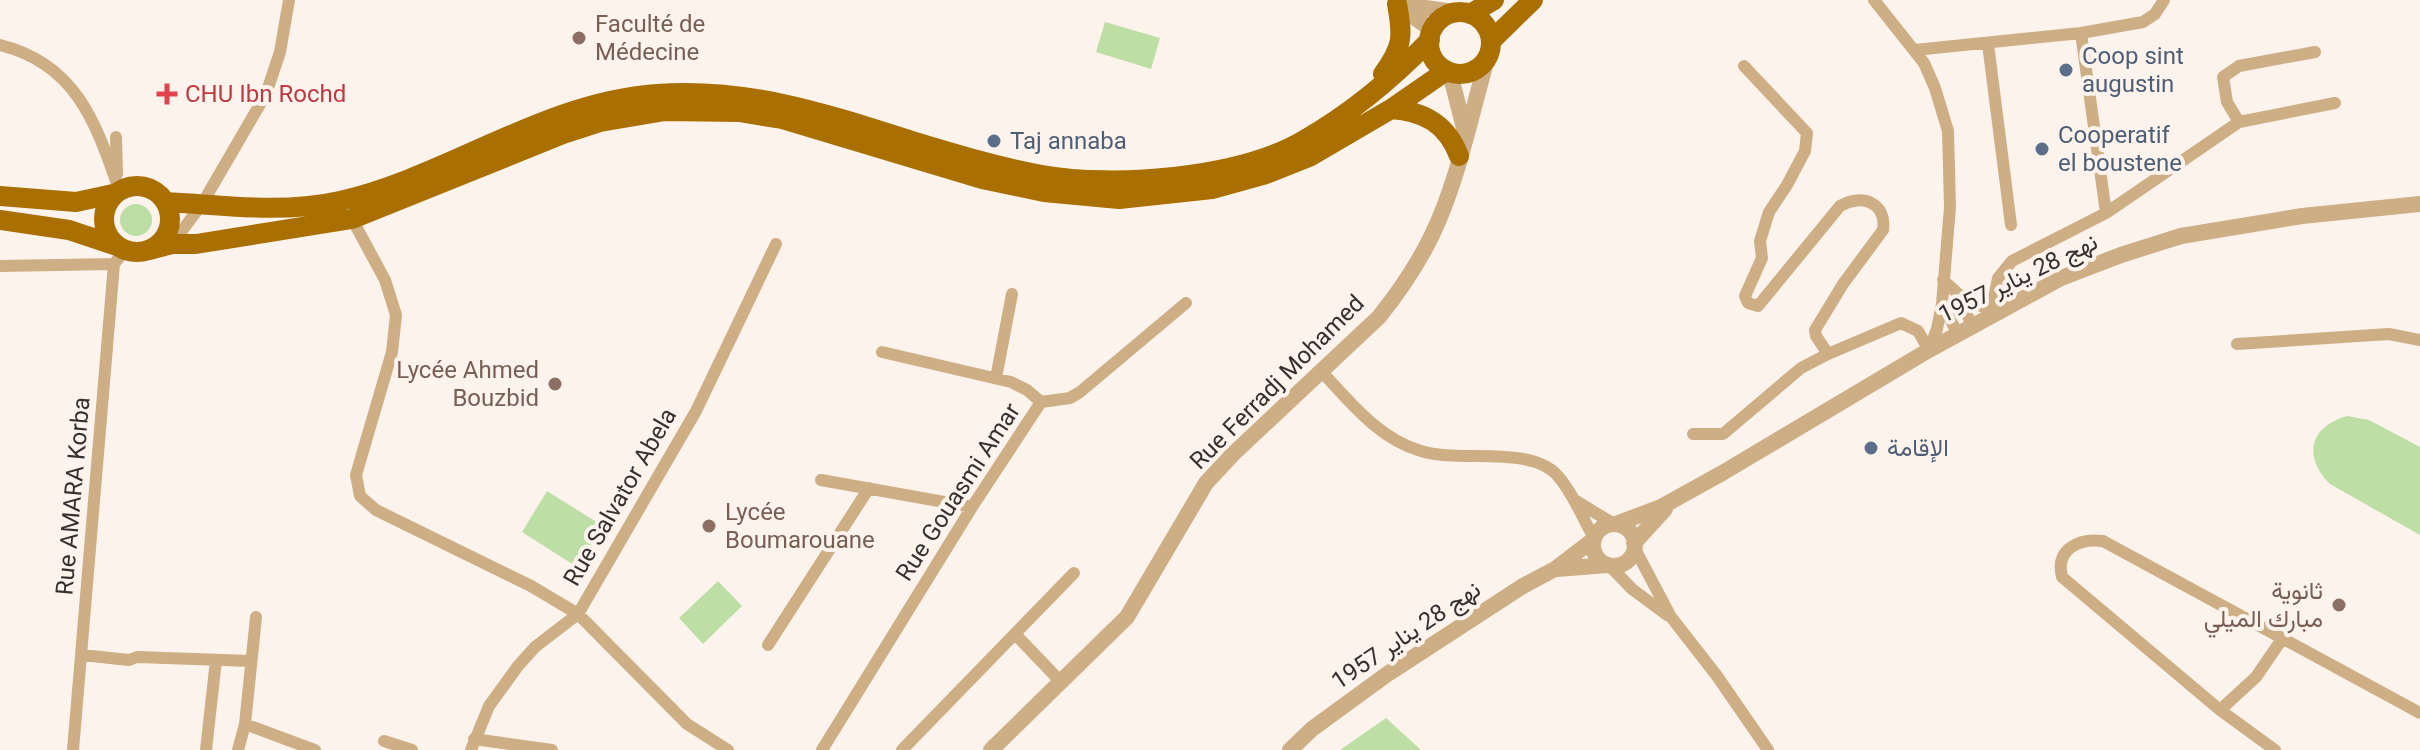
<svg xmlns="http://www.w3.org/2000/svg" width="2420" height="750" font-family="Roboto,Vazirmatn,sans-serif">
	<rect width="100%" height="100%" fill="#fdf3ed"/>
	<!-- green -->
	<path fill="#bddea5" d="M1105,22l55,16 -9,31 -55,-17z
		M120 220a16 16 0 1 1 32 0a16 16 0 1 1-32 0Z
		M2347,416l22,4 51,27v88l-90,-51c-27,-27 -21,-57 17,-68z
		M547,491l56,35 -26,41 -55,-35z
		M718,581l24,25 -39,38 -24,-26z
		M1386,718l35,32h-81z"/>
	<g fill="none" stroke-linecap="round" stroke-linejoin="round">
		<!-- minor -->
		<path stroke="#ceae85" stroke-width="12" d="M1874,0l50,63 11,25 13,43 2,76 -8,97 16,30
			M2081,33l25,180
			M1988,44l23,181
			M0,45c74,18 95,75 117,139
			M1915,50l166,-17 62,-11 12,-8 9,-14
			M1744,66l63,67 -2,18 -18,34 -18,27 -9,29 2,17 -17,38 3,7 10,3 82,-100c22,-13 47,-3 43,24l-40,54 -28,46 1,6 12,18 73,-31 17,8 11,19
			M2239,122l-12,-20 -4,-25 16,-11 76,-14
			M116,137l1,37
			M352,219l33,61 11,35 -4,37 -36,123 4,21 16,14 155,76 47,28 109,110 41,26
			M172,244l30,-40 64,-110 14,-42 9,-52
			M0,266l114,-2
			M1943,280l13,12 17,35
			M1957,293l16,10 28,10
			M2001,313l-7,-15 4,-20 14,-17 94,-48 133,-91 96,-19
			M2237,344l152,-10 31,6
			M1929,350l8,-21 5,-25
			M1322,372c28,30 57,67 99,79 38,12 108,-6 136,24 16,18 25,42 37,63
			M996,378l16,-84
			M1041,402l29,-4 10,-6 106,-89
			M1693,434h30l78,-66 27,-14
			M821,480l151,27
			M1576,501l38,23
			M1634,547l37,70 46,59 51,74
			M1609,565l23,24 35,26
			M1015,634l46,48
			M768,645l101,-157
			M82,655l47,5 8,-3 114,4
			M2220,710l36,-33 26,-38
			M245,724l70,26
			M474,739l78,11
			M384,741l28,9
			M73,750l41,-486 11,-14
			M206,750l10,-90
			M238,750l7,-26 11,-107
			M471,750l18,-44 29,-40 17,-19 43,-33 118,-203 80,-167
			M822,750l150,-243 69,-105 -14,-12 -16,-8 -129,-30
			M902,750l172,-177
			M2275,750l-55,-40 -158,-133c-7,-28 17,-39 41,-36l317,172"/>
		<!-- tertiary -->
		<path stroke="#ceae85" stroke-width="16" d="M1397,4l65,9
			M1399,6l33,24
			M1450,73l15,59
			M1616,524l45,-17 63,-35 205,-122 132,-72 60,-23 60,-19 121,-20 118,-12
			M1593 545a21 21 0 1 1 42 0a21 21 0 1 1-42 0Z
			M1634,543l31,-34
			M1557,569l50,-4
			M991,750l136,-133 79,-134 27,-29 146,-137c20,-25 39,-53 53,-82 25,-51 39,-120 55,-176
			M1290,750l22,-21 74,-54 137,-89 32,-17 38,-29"/>
		<!-- primary -->
		<path stroke="#a96f00" stroke-width="20" d="M1429 43a31 31 0 1 1 62 0a31 31 0 1 1-62 0Z
			M1470,14l24,-14
			M1491,41l42,-41
			M1383,74c20,-28 20,-37 14,-70
			M1391,109c33,2 56,15 68,47
			M104 219a33 33 0 1 1 66 0a33 33 0 1 1-66 0Z
			M0,196l76,6 37,-8
			M166,202c57,3 116,12 174,-1 109,-25 203,-99 317,-107 91,-7 170,20 255,47 43,13 86,26 130,34 73,13 198,3 262,-35 46,-26 89,-62 126,-100
			M0,220l69,10 48,16
			M149,250l23,-6h24l156,-25 211,-85 37,-12 65,-11 74,1 43,7 200,60 62,13 75,7 93,-10 54,-15 43,-17 82,-48 55,-38"/>
	</g>
	<!-- markers -->
	<g fill="#8d6e63" stroke="#fdf3ed" stroke-width="3">
		<circle cx="579" cy="38" r="8"/>
		<circle cx="555" cy="384" r="8"/>
		<circle cx="709" cy="526" r="8"/>
		<circle cx="2339" cy="605" r="8"/>
	</g>
	<g fill="#5c6f8a" stroke="#fdf3ed" stroke-width="3">
		<circle cx="2066" cy="70" r="8"/>
		<circle cx="994" cy="141" r="8"/>
		<circle cx="2042" cy="149" r="8"/>
		<circle cx="1871" cy="448" r="8"/>
	</g>
	<path fill="#e0444e" stroke="#fdf3ed" stroke-width="3" d="M163 82h8v8h8v8h-8v8h-8v-8h-8v-8h8z"/>
	<g text-anchor="middle" stroke-width="8" stroke-linejoin="round" paint-order="stroke">
		<!-- education labels -->
		<g font-size="24" fill="#785e54" stroke="#fdf3ed" text-anchor="start">
			<text x="595" y="32">Faculté de<tspan x="595" dy="28">Médecine</tspan></text>
			<text x="539" y="378" text-anchor="end">Lycée Ahmed<tspan x="539" dy="28">Bouzbid</tspan></text>
			<text x="725" y="520">Lycée<tspan x="725" dy="28">Boumarouane</tspan></text>
			<text x="2323" y="599" text-anchor="end">ثانوية<tspan x="2323" dy="28">مبارك الميلي</tspan></text>
		</g>
		<!-- service labels -->
		<g font-size="24" fill="#4e5e75" stroke="#fdf3ed" text-anchor="start">
			<text x="2082" y="64">Coop sint<tspan x="2082" dy="28">augustin</tspan></text>
			<text x="2058" y="143">Cooperatif<tspan x="2058" dy="28">el boustene</tspan></text>
			<text x="1010" y="149">Taj annaba</text>
			<text x="1887" y="456">الإقامة</text>
		</g>
		<!-- health labels -->
		<g font-size="24" fill="#be3a42" stroke="#fdf3ed" text-anchor="start">
			<text x="185" y="102">CHU Ibn Rochd</text>
		</g>
		<!-- street labels -->
		<g font-size="24" fill="#35312f" stroke="#fdf3ed">
			<text transform="translate(2018 278) rotate(-26)" y="8">نهج 28 يناير 1957</text>
			<text transform="translate(1277 382) rotate(-45)" y="8">Rue Ferradj Mohamed</text>
			<text transform="translate(958 492) rotate(-57)" y="8">Rue Gouasmi Amar</text>
			<text transform="translate(73 496) rotate(-85)" y="8">Rue AMARA Korba</text>
			<text transform="translate(620 497) rotate(-60)" y="8">Rue Salvator Abela</text>
			<text transform="translate(1406 635) rotate(-34)" y="8">نهج 28 يناير 1957</text>
		</g>
	</g>
</svg>
